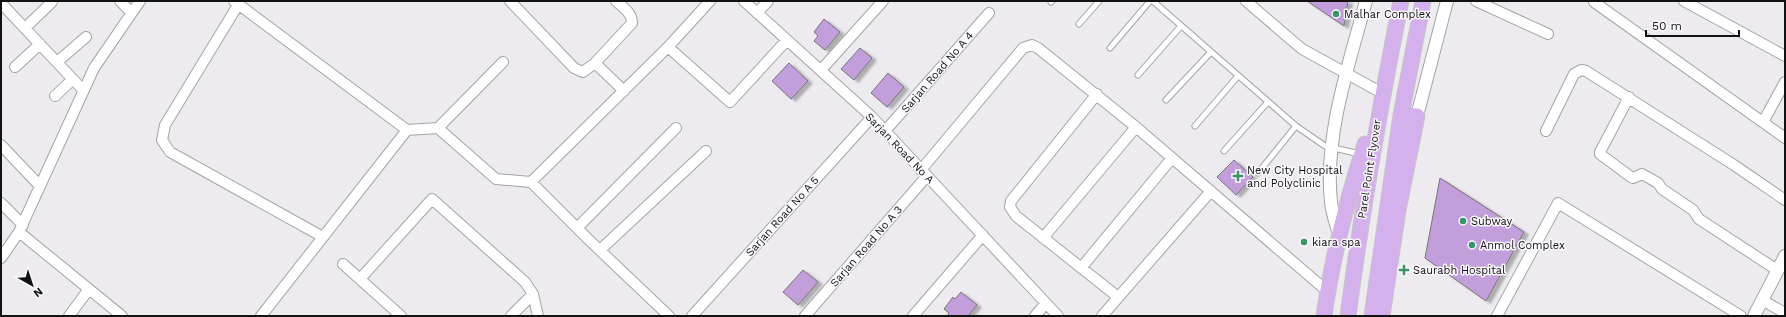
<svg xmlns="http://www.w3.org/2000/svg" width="1786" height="317" font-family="'Work Sans',sans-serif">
	<defs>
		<filter id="shadow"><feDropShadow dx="4.5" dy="2.5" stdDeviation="1" flood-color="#0004"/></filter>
	</defs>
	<rect width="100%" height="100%" fill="#edebef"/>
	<!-- building -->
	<path fill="#c29fdb" stroke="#767478" filter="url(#shadow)" d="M1307,1h41l-4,25z
		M824,19l16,13 -15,18 -11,-9 4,-5 -4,-4z
		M860,48l12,10 -18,22 -13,-11z
		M789,63l19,18 -17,18 -19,-18z
		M888,73l16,14 -17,20 -16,-14z
		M1234,160l19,17 -17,18 -19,-18z
		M1440,178l84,54 -38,69 -61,-43z
		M803,270l15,12 -20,23 -15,-13z
		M961,292l16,13 -9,11h-21l2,-3 -5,-4 9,-12 2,2z"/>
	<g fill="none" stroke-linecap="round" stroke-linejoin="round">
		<defs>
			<path id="service" d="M1153,1l143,125 29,20 35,8
				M1051,2l1,-1
				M1079,24l20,-23
				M1110,48l40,-47
				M1138,75l43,-49
				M1166,100l45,-48
				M1195,126l43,-50
				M1224,151l44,-49
				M1258,173l38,-47"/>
			<path id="minor" d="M120,1l11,11
				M234,1l173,129
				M510,1l64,67 9,4 12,-9 37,-40c0,-10 -9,-16 -16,-22
				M744,1l128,116 186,199
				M1246,1l56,48 80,44
				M1476,1l72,33
				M1684,1l101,55
				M1594,2l191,136
				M1,3l82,87
				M238,5l-73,120 -3,15 8,12 153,85
				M757,13l11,-12
				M25,28l27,-26
				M668,47l62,55 57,-62
				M57,62l29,-25
				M595,63l29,28
				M15,67l25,-23
				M821,70l62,-69
				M1097,94l-86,107 -1,6 6,9 102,81
				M55,96l18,-17
				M1629,97l-29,55v2l31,23 2,1 9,-4 16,9 4,6 31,21 6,9 78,51
				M1763,122l22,-40
				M438,128l65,-66
				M885,131l104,-118
				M1546,131l28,-57 7,-4 5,1 148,94 51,35
				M1,145l39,41
				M921,170l102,-122 9,-3 6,3 98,79 191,164
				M531,182l137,-135 42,-46
				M1,203l22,22
				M577,228l99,-100
				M19,232l103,84
				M1043,238l93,-111
				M600,250l106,-99
				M1,258l18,-26 75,-164 46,-67
				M343,264l58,52
				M1081,268l91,-110
				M360,279l72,-80 93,83 8,12 5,22
				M1762,300l23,13
				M69,316l20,-27
				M261,316l146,-186 31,-2 58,51 35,3 57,57 81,77
				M511,316l22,-22
				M692,316l180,-199
				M805,316l122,-140
				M913,316l70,-81
				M1035,316l11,-13
				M1102,316l109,-125
				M1497,316l61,-113 183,113"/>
			<path id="tertiary" d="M1417,116l30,-115
				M1339,234c-3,-10 -7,-21 -8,-32 -7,-66 18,-138 35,-201
				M1754,316l31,-60"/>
			<path id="primary" d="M1324,316c8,-58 23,-116 41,-172
				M1348,316c14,-106 32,-210 53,-315
				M1372,316l29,-201 22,-114
				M1382,316l16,-106 19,-94 -16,-1"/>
		</defs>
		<!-- service casing -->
		<use href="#service" stroke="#a5a3a7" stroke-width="7"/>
		<!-- minor casing -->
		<use href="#minor" stroke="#a5a3a7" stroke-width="12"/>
		<!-- tertiary casing -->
		<use href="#tertiary" stroke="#a5a3a7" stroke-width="14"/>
		<!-- primary casing -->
		<use href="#primary" stroke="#c6c6c6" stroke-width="17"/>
		<!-- service -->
		<use href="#service" stroke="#fff" stroke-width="5"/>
		<!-- minor -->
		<use href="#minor" stroke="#fff" stroke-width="10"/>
		<!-- tertiary -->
		<use href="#tertiary" stroke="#fff" stroke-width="12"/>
		<!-- primary -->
		<use href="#primary" stroke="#d4b0ec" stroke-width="15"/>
	</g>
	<!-- markers -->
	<g fill="#39946a" stroke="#fbf8fd" stroke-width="1.5">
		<circle cx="1336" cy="14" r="4"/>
		<path d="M1236 170h4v4h4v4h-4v4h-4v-4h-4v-4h4z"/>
		<circle cx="1463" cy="221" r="4"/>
		<circle cx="1304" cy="242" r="4"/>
		<circle cx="1472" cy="245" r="4"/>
		<path d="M1402 264h4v4h4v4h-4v4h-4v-4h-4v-4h4z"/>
	</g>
	<g text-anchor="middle" stroke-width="3" stroke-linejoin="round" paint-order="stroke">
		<!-- poi labels -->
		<g font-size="11" fill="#121213" stroke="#fbf8fd" text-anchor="start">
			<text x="1344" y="18">Malhar Complex</text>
			<text x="1247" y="174">New City Hospital<tspan x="1247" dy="13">and Polyclinic</tspan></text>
			<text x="1471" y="225">Subway</text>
			<text x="1312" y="246">kiara spa</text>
			<text x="1480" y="249">Anmol Complex</text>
			<text x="1413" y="274">Saurabh Hospital</text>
		</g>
		<!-- street labels -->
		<g font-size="11" fill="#121213" stroke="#fbf8fd">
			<text transform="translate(937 72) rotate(-49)" y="4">Sarjan Road No A 4</text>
			<text transform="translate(900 148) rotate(46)" y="4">Sarjan Road No A</text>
			<text transform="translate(1369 169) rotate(-81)" y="4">Parel Point Flyover</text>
			<text transform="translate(782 216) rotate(-48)" y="4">Sarjan Road No A 5</text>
			<text transform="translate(866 246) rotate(-49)" y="4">Sarjan Road No A 3</text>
		</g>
	</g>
	<!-- border -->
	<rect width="1786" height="317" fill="none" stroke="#121213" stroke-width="4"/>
	<!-- north arrow -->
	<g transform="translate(32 285) rotate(141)" stroke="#fbf8fd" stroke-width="3" paint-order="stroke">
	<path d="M0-3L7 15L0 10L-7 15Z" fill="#121213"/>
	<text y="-6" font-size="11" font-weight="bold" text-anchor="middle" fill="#121213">N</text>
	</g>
	<!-- scale -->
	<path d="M1646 30v6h93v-6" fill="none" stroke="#121213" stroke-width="2"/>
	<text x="1652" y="30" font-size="12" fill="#121213" stroke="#fbf8fd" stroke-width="3" paint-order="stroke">50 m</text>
</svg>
